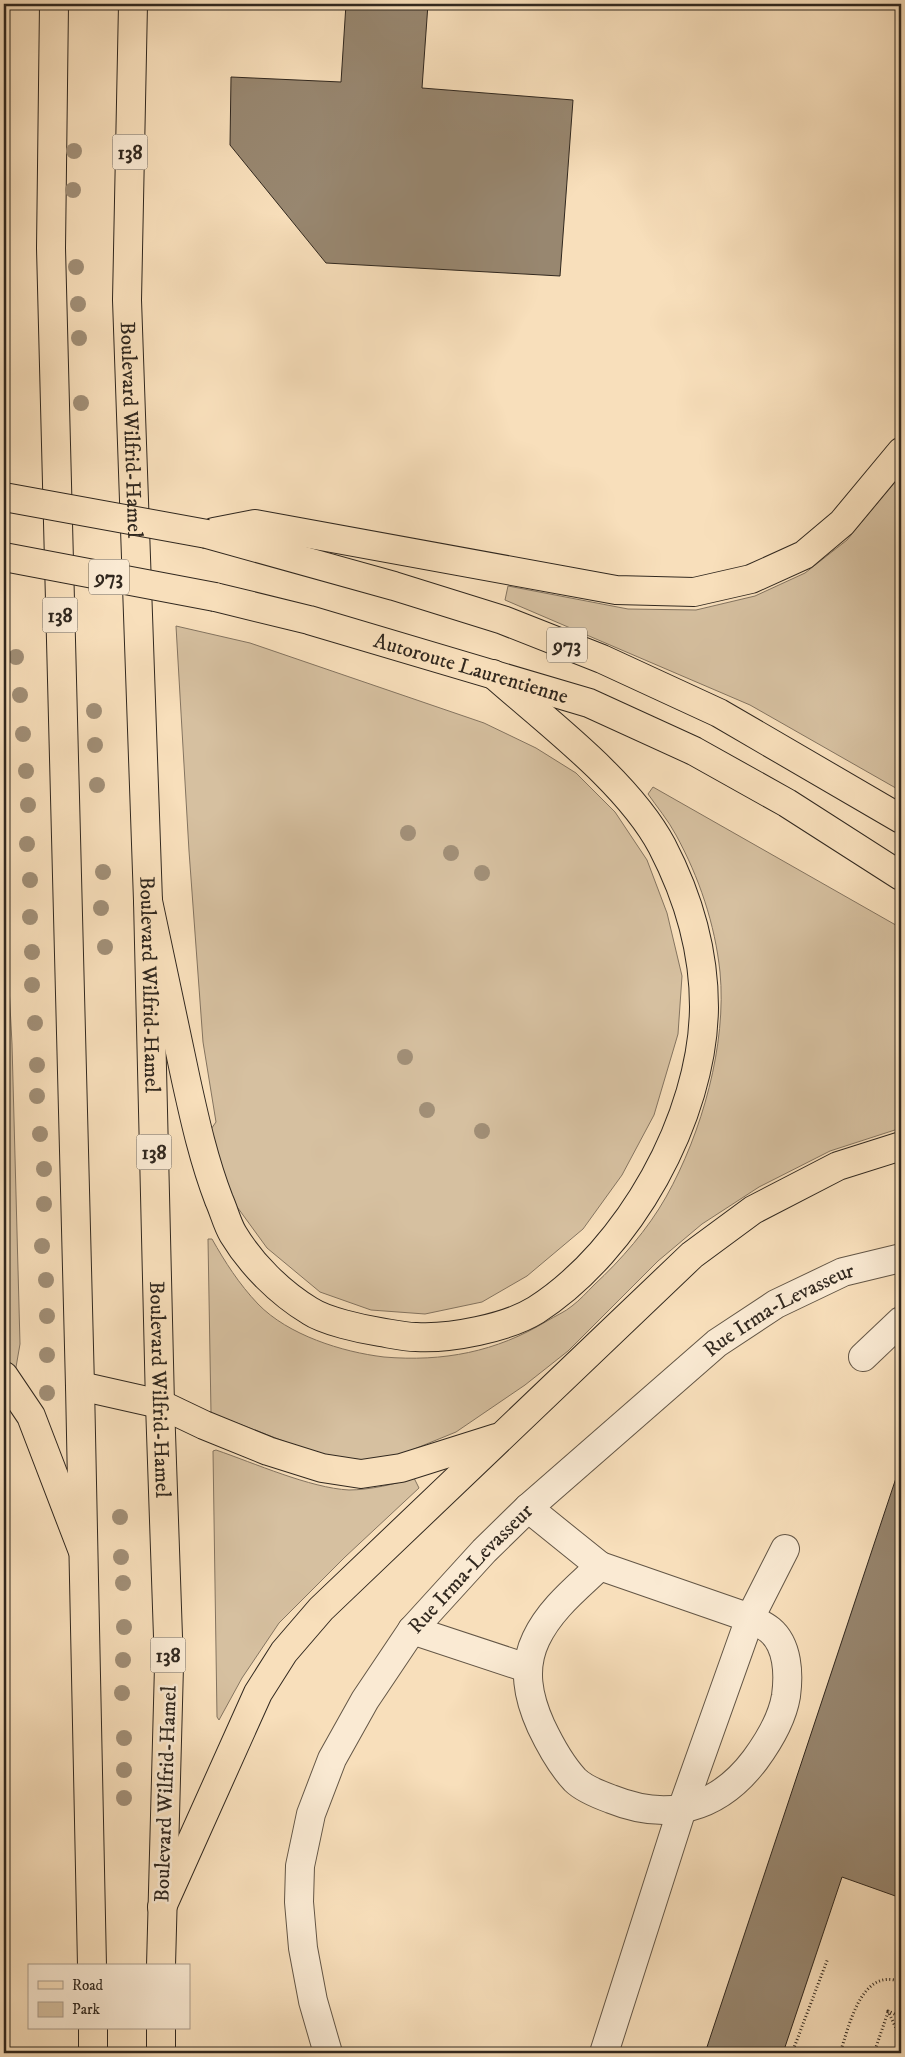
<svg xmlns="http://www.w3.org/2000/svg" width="905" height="2057" font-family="'IM FELL DW Pica',serif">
	<rect width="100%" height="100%" fill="#f8dfbb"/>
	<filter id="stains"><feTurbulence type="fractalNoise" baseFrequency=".004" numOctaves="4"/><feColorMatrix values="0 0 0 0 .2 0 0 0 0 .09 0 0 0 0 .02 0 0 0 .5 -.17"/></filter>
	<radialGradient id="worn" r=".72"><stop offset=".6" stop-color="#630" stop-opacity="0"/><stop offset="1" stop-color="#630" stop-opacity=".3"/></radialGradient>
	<!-- green -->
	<path fill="#d6c0a0" stroke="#847460" d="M901,474v317l-151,-86 -245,-105 3,-14 120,23 68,1 59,-14 50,-23 42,-33z
		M176,626l74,17 234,80 52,25 40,25 39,39 32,48 20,53 15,63 -4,58 -24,81 -32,60 -39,54 -56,47 -45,26 -57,12 -54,-4 -51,-18 -53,-44 -32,-44 -26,-72 7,-10 -13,-80 -14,-191z
		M653,787l248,141v200l-71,23 -71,36 -57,37 -44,37 -90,90 -43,34 -69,47 -54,22 -38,6 -42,-4 -111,-43 -3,-174h4c13,23 27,45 46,65 30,31 84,48 126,53 59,5 112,-5 163,-36 8,-5 18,-9 25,-15 8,-6 15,-14 22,-21 27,-25 54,-56 72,-88 36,-64 61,-153 54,-225 -5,-48 -21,-95 -44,-137 -8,-15 -19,-28 -28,-41z
		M4,890l8,154 8,300 -5,29 -11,-10z
		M216,1450c38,13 94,38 133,40 20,0 47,-6 65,-12l5,10 -74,69 -66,66 -37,55 -23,42 -2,-3 -4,-266z"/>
	<!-- building -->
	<path fill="#988770" stroke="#31281f" d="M346,4h82l-6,84 151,12 -13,176 -234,-13 -96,-118 1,-68 110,5z
		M901,1463v435l-59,-21 -59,176h-78z"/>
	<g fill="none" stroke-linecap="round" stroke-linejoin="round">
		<defs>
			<g id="minor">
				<path d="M863,1357l38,-36"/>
				<path d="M528,1508l72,58"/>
				<path d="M600,1566l150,52c6,4 14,7 20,12 18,15 19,44 16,66 -4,24 -17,45 -31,64 -37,49 -87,62 -144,39 -11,-4 -27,-10 -36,-19 -15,-16 -25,-35 -34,-54 -13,-29 -19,-58 -5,-87 14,-30 41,-51 64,-73z"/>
				<path d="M412,1630l115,38"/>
				<path id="s1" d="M328,2053l-15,-52 -10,-53 -4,-46 1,-36 11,-52 21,-55 33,-59 47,-70 72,-79 44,-43 189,-165 59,-39 67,-32 58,-14"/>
				<path d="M604,2053l78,-244 68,-191 35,-69"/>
			</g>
			<g id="major">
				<path d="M54,4l-3,244 29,1138 12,580"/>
				<path id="s2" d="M133,4l-6,296 21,601 12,503 9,262 -8,300"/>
				<path d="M93,2028v25"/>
				<path d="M161,2053v-25"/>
			</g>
			<g id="highway">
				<path d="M214,532l41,-8 361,66 78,2 57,-13 53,-24 38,-32 59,-71"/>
				<path d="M207,534l187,52 109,34 99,39 117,54 182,106"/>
				<path id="s3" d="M215,597l94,23 280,83 105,48 93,52 114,73"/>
				<path d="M148,901c13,60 26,120 38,179 9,41 18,81 33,120 5,11 8,24 14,34 18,30 47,59 77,77 15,10 51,18 70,21 12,2 24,5 36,5 34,2 91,-9 120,-27 93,-60 167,-192 168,-303 0,-56 -16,-111 -42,-161 -34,-64 -115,-124 -169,-172"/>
				<path d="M4,1376l27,40 51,133"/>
				<path d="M80,1386l80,18 44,21 64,26 54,17 39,6 40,-6 95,-30"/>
				<path d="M162,1907l96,-214 26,-41 37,-43 371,-354 61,-45 85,-44 63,-20"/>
			</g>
		</defs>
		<!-- minor casing -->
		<use href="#minor" stroke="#635646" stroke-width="30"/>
		<!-- major casing -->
		<use href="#major" stroke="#31281f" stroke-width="30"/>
		<!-- highway casing -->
		<use href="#highway" stroke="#31281f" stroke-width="30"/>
		<!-- path -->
		<path stroke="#31281f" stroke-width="3" stroke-dasharray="1 2.5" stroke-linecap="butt" d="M901,2017l-13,-6 13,28
			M792,2053l36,-95
			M840,2053c9,-26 21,-87 61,-71
			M874,2053l14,-41"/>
		<!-- minor -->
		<use href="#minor" stroke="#faead3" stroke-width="28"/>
		<!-- major -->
		<use href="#major" stroke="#f8dfbb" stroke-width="28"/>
		<!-- highway -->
		<use href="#highway" stroke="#f8dfbb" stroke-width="28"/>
		<defs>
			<path id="highway-bridge" d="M4,497l203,37
				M4,557l211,40"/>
		</defs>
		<!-- highway-bridge casing -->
		<use href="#highway-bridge" stroke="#31281f" stroke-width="30" stroke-linecap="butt"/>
		<!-- highway-bridge -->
		<use href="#highway-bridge" stroke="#f8dfbb" stroke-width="28"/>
	</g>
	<!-- trees -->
	<g fill="#a18f77">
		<circle cx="74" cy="151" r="8"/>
		<circle cx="73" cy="190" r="8"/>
		<circle cx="76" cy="267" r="8"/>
		<circle cx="78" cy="304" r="8"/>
		<circle cx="79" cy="338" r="8"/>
		<circle cx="81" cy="403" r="8"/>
		<circle cx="16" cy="657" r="8"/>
		<circle cx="20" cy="695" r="8"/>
		<circle cx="94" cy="711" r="8"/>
		<circle cx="23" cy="734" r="8"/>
		<circle cx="95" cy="745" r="8"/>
		<circle cx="26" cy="771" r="8"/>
		<circle cx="97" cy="785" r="8"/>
		<circle cx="28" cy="805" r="8"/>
		<circle cx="408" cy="833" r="8"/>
		<circle cx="27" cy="844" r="8"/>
		<circle cx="451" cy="853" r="8"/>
		<circle cx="103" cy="872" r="8"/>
		<circle cx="482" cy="873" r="8"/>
		<circle cx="30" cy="880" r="8"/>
		<circle cx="101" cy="908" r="8"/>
		<circle cx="30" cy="917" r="8"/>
		<circle cx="105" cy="947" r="8"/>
		<circle cx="32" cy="952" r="8"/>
		<circle cx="32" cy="985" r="8"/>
		<circle cx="35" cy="1023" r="8"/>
		<circle cx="405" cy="1057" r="8"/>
		<circle cx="37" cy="1065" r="8"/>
		<circle cx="37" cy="1096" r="8"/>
		<circle cx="427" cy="1110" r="8"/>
		<circle cx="482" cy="1131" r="8"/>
		<circle cx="40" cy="1134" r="8"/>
		<circle cx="44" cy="1169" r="8"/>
		<circle cx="44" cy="1204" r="8"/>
		<circle cx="42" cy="1246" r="8"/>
		<circle cx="46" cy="1280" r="8"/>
		<circle cx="47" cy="1316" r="8"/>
		<circle cx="47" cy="1355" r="8"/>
		<circle cx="47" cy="1393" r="8"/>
		<circle cx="120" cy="1517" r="8"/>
		<circle cx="121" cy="1557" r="8"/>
		<circle cx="123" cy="1583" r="8"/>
		<circle cx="124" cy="1627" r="8"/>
		<circle cx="123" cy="1660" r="8"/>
		<circle cx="122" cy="1693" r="8"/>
		<circle cx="124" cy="1738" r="8"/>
		<circle cx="124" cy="1770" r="8"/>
		<circle cx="124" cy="1798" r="8"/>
	</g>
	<g text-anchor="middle" stroke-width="5" stroke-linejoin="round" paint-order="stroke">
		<!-- shield labels -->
		<g fill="#faead3" stroke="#6d6255" stroke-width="1">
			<rect x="112.5" y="134.5" width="35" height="35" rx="4"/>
			<rect x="89" y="559.5" width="40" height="35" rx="4"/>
			<rect x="42.5" y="597.5" width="35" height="35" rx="4"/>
			<rect x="547" y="627.5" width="40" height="35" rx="4"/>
			<rect x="136.5" y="1134.5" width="35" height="35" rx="4"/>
			<rect x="150.5" y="1637.5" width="35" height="35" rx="4"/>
		</g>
		<g font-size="20" font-weight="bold" fill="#31281f">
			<text x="130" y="159">138</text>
			<text x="109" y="584">973</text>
			<text x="60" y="622">138</text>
			<text x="567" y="652">973</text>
			<text x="154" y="1159">138</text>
			<text x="168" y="1662">138</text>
		</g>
		<!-- street labels -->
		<g font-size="21" fill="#31281f" stroke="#faead3">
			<text dy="7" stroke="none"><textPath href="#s2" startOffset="426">Boulevard Wilfrid-Hamel</textPath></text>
			<text dy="7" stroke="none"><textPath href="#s3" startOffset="266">Autoroute Laurentienne</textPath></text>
			<text dy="7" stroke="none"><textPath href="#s2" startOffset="981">Boulevard Wilfrid-Hamel</textPath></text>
			<text dy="7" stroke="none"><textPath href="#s1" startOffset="944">Rue Irma-Levasseur</textPath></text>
			<text dy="7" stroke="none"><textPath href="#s2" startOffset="1386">Boulevard Wilfrid-Hamel</textPath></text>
			<text dy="7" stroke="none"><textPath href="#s1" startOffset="539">Rue Irma-Levasseur</textPath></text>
			<text transform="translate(165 1794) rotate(-88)" y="7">Boulevard Wilfrid-Hamel</text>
		</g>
	</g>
	<!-- margin -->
	<rect width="905" height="2057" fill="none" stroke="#f8dfbb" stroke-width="20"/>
	<rect x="5" y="5" width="895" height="2047" fill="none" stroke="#31281f" stroke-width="2.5"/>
	<rect x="10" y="10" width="885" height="2037" fill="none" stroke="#31281f"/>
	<!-- legend -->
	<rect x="28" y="1964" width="162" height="65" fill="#faead3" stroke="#aa9c8b"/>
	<rect x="38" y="1981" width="25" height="8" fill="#f8dfbb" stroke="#aa9c8b"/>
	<text x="72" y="1990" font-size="15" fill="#31281f">Road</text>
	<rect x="38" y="2002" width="25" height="15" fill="#d6c0a0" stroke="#aa9c8b"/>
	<text x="72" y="2014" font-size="15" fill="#31281f">Park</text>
	<rect width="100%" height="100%" filter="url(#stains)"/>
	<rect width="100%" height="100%" fill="url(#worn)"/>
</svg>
